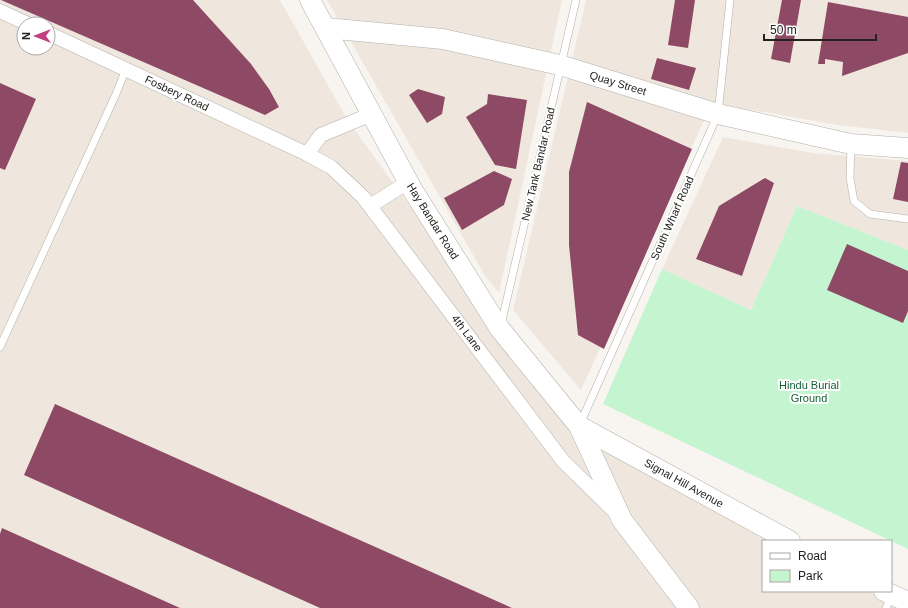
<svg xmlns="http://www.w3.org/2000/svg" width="908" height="608" font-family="Arial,sans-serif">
	<rect width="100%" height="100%" fill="#f8f5f1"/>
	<!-- built -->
	<path fill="#efe7dd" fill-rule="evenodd" d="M0,0h280l67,119 219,303 70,47 134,72h-7v50h105l37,17h-905zM24,24h24v24h-24z
		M327,0h235l-63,293 -14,-17z
		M586,0h322v133l-71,-8 -125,-22 -131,287 -68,-80z
		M723,137l90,16 95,8v89l-111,-44 -46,104 -89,-41z"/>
	<!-- green -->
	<path fill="#c5f4d1" d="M797,206l111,44v299l-305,-145 59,-135 89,41z"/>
	<!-- building -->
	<path fill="#8e4a65" d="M1,0h192l58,64 18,25 10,18 -14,8z
		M675,0h20l-7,48 -20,-3z
		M782,0h19l-11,63 -19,-4z
		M828,2l80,15v36l-66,23 1,-14 -18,-3v5h-7z
		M657,58l39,10 -7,22 -38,-11z
		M0,83l36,16 -31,71 -5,-2z
		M418,89l27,8 -3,17 -15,9 -18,-28z
		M488,94l39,6 -11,69 -21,-4 -29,-48 21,-13z
		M587,102l105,47 -88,200 -26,-14 -9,-90v-73z
		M901,162l7,1v39l-15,-3z
		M494,171l18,8 -8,26 -42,25 -18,-32z
		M765,178l9,5 -32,93 -46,-17 23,-53z
		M847,244l61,27v40l-5,12 -76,-33z
		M55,404l457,204h-192l-296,-133z
		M2,528l178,80h-180v-74z"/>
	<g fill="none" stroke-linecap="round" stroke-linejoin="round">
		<defs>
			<path id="lane" d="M851,144l-1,34 4,23 16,13 38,5
				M501,325l75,-325
				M0,347l116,-253 10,-25
				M580,424l138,-310 12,-114
				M886,608l6,-13"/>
			<path id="street" d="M0,11l28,13
				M48,33l259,121 24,13 32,30 200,264 51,50
				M307,154l14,-19 51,-21
				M370,206l38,-24"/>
			<path id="secondary" d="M310,0l102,189 88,140 79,97 43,94 67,88
				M326,28l117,11 117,26 158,49 133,30 57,4
				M579,426l211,115
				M884,591l24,11"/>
		</defs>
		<!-- lane casing -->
		<use href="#lane" stroke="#b2afab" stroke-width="8"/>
		<!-- street casing -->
		<use href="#street" stroke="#b2afab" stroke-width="15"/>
		<!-- secondary casing -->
		<use href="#secondary" stroke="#b2afab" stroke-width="21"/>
		<!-- lane -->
		<use href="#lane" stroke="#fff" stroke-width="7"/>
		<!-- street -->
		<use href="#street" stroke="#fff" stroke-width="14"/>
		<!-- secondary -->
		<use href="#secondary" stroke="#fff" stroke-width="20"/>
	</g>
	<g text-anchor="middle" stroke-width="4" stroke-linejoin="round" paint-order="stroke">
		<!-- street labels -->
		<g font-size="11" fill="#232221" stroke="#fff">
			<text transform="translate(618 83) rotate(17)" y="4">Quay Street</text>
			<text transform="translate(177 93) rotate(25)" y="4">Fosbery Road</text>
			<text transform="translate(538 164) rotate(-77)" y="4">New Tank Bandar Road</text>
			<text transform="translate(672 218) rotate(-66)" y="4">South Wharf Road</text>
			<text transform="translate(433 221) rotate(58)" y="4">Hay Bandar Road</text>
			<text transform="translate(467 333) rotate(53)" y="4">4th Lane</text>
			<text transform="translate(684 483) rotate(29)" y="4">Signal Hill Avenue</text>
		</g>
		<!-- park labels -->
		<g font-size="11" fill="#146136" stroke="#fff">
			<text x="809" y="389">Hindu Burial<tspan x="809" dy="13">Ground</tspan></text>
		</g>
	</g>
	<!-- legend -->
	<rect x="762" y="540" width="130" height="52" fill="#ffffff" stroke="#a7a7a6"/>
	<rect x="770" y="553" width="20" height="6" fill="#ffffff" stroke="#a7a7a6"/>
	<text x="798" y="560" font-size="12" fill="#232221">Road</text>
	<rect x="770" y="570" width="20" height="12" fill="#c5f4d1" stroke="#a7a7a6"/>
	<text x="798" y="580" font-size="12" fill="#232221">Park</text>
	<!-- north arrow -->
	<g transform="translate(36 36) rotate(270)"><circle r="19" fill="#ffffff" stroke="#a7a7a6"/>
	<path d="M0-3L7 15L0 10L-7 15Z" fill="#c23d81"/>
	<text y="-6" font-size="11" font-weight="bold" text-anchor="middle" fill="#232221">N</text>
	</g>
	<!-- scale -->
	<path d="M764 34v6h112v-6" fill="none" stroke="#232221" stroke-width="2"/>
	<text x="770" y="34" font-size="12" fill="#232221" stroke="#ffffff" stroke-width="3" paint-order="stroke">50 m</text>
</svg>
